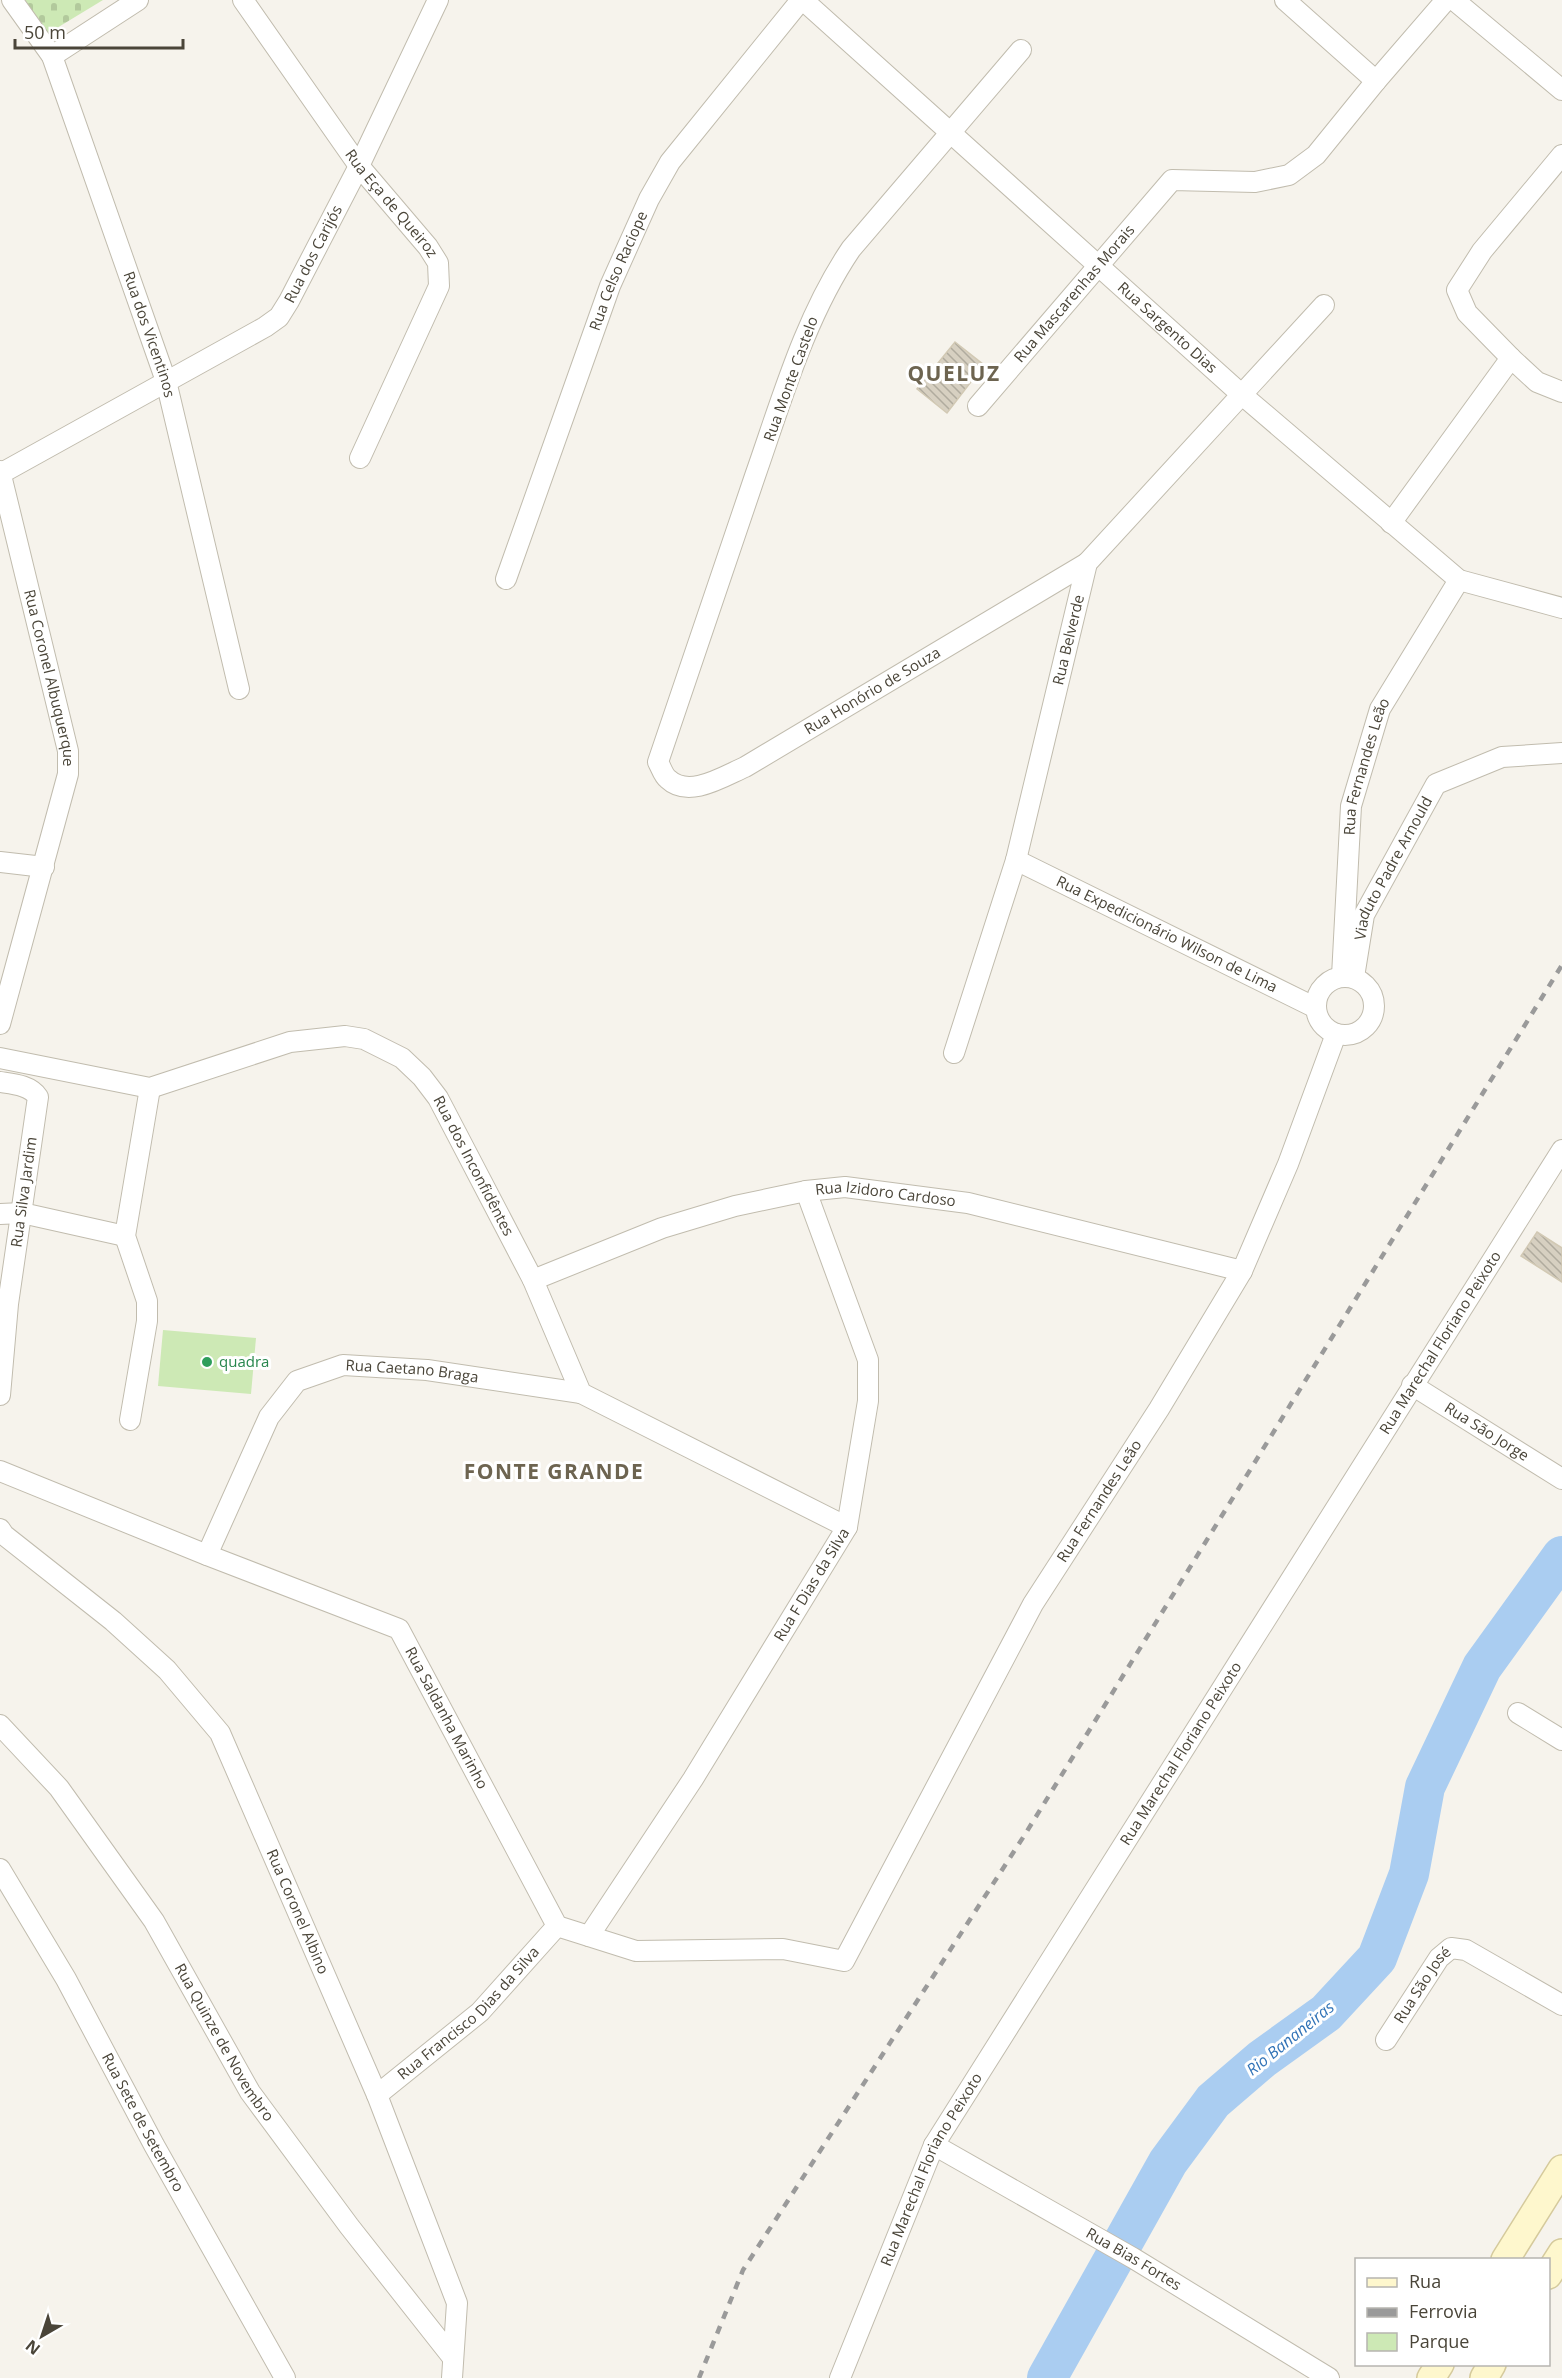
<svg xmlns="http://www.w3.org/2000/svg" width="1562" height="2378" font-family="'Open Sans',sans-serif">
	<defs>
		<pattern id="cemetery-stones" width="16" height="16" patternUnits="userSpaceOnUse" patternTransform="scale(1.5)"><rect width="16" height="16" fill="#cde9b5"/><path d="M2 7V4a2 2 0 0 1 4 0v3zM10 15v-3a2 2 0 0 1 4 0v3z" fill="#b2c99c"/></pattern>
		<pattern id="building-back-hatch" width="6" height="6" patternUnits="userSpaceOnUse" patternTransform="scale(1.5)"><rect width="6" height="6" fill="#d7d0c1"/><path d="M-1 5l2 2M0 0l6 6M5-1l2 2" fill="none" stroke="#b0ab9e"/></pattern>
	</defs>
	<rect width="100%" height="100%" fill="#f6f3ec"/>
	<!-- green -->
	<path fill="#cde9b5" d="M163,1330l93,8 -5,56 -93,-8z"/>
	<!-- cemetery -->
	<path fill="url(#cemetery-stones)" d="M25,0h78l-56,34z"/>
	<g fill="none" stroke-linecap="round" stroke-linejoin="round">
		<!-- river -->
		<path stroke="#aacdf1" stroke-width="40" d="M1047,2378l121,-216 45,-61 49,-42 64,-46 51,-55 32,-84 16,-87 57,-120 80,-111"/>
	</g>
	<!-- building -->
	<path fill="url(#building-back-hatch)" stroke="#d2c9b4" stroke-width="1.5" d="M955,342l29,23 -37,48 -30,-24z
		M1537,1232l25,16v34l-41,-26z"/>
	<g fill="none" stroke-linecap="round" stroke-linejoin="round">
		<defs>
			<g id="street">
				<path id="s1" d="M12,0l40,56 114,325 73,308"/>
				<path id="s2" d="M243,0l116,166 69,81 10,16 1,23 -79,172"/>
				<path id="s3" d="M803,0l438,394 218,186 103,28"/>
				<path d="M1285,0l91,81"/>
				<path d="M1454,0l108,90"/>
				<path id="s4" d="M1021,50l-170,199c-46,68 -69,150 -96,227 -32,95 -64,190 -97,286 3,5 5,13 10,17 21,20 56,-3 77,-12l342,-204"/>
				<path d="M52,56l86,-56"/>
				<path d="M1511,358l-44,-45 -10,-23 25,-39 80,-96"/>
				<path id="s5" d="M978,406l194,-226 83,2 34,-7 27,-20 60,-74 70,-81"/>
				<path id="s6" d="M0,471l68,280v23l-68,250"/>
				<path id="s7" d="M0,474l265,-147 14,-10 10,-16 70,-135 79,-166"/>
				<path d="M1391,523l120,-165 26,24 25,10"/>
				<path id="s8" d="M506,579l104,-293 39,-87 21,-37 131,-162"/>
				<path id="s9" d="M1016,860l300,148"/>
				<path d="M0,862l44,5"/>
				<path id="s10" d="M1342,976l9,-170 29,-97 79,-129"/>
				<circle cx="1345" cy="1006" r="29"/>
				<path id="s11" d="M1354,977l10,-62 72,-131 66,-27 60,-4"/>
				<path id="s12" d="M954,1053l62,-193 71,-297 237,-258"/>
				<path id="s13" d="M0,1058l150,30 140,-46 55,-6 19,3 38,19 20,19 16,21 95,182 48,113 266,134"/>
				<path d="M0,1082c13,2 30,3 38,15l-30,207 -8,91"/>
				<path d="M0,1214l22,-1 103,23"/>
				<path id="s14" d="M533,1280l129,-52 73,-22 71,-15 39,-4 123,16 274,68"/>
				<path id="s15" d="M1412,1385l150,94"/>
				<path d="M130,1420l17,-99v-20l-22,-65 25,-148"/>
				<path id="s16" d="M0,1471l207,84 192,74 158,297 79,25 147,-2 61,12 189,-357 126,-195 83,-138 46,-107 48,-130"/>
				<path id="s17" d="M0,1529l4,6 109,86 54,49 53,63 157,362 80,208 -5,75"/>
				<path id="s18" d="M207,1555l62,-138 28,-36 46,-16 84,5 154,23"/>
				<path d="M1518,1713l44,27"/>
				<path id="s19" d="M0,1725l59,63 95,133 96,171 99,134 104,132"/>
				<path id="s20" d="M0,1869l66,110 88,166 131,233"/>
				<path id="s21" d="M589,1936l104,-157 154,-252 21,-126v-41l-62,-169"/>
				<path id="s22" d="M1386,2040l53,-82 12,-10 15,2 96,55"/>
				<path id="s23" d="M377,2095l103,-83 77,-86"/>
				<path id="s24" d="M934,2145l199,113 196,120"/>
				<path id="s25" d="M840,2378l94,-233 628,-995"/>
			</g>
			<path id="secondary" d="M1505,2260l57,-91
				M1548,2275l14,-22
				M1431,2378l9,-14
				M1484,2378l8,-14"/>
		</defs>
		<!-- street casing -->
		<use href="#street" stroke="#c1bcae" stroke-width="22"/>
		<!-- secondary casing -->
		<use href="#secondary" stroke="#d5ca9c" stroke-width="30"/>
		<!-- street -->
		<use href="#street" stroke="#fff" stroke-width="20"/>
		<!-- secondary -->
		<use href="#secondary" stroke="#fef7cd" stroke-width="27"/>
		<!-- rail -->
		<path stroke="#9a9a9a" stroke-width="4.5" stroke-dasharray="8 8" stroke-linecap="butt" d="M699,2378l44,-108 281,-434 538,-871"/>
	</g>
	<!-- markers -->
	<circle fill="#2e9e5b" stroke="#fff" stroke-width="2" cx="207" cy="1362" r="6"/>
	<g text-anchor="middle" stroke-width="6" stroke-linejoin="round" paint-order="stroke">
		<!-- street labels -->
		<g font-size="15" fill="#4a4539" stroke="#fff">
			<text dy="5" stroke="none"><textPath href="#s2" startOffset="252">Rua Eça de Queiroz</textPath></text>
			<text dy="5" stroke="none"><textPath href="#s7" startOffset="392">Rua dos Carijós</textPath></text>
			<text dy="5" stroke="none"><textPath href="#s8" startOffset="328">Rua Celso Raciope</textPath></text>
			<text dy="5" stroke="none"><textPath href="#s5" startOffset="148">Rua Mascarenhas Morais</textPath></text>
			<text dy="5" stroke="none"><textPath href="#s3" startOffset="490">Rua Sargento Dias</textPath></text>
			<text dy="5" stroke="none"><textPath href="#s1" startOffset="364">Rua dos Vicentinos</textPath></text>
			<text transform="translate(791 379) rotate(-70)" y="5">Rua Monte Castelo</text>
			<text dy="5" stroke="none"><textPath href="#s12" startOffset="429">Rua Belverde</textPath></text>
			<text dy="5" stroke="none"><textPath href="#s6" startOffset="213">Rua Coronel Albuquerque</textPath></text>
			<text dy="5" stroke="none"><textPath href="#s4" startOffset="1062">Rua Honório de Souza</textPath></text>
			<text dy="5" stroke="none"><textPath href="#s10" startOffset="212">Rua Fernandes Leão</textPath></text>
			<text dy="5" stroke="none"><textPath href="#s11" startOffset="117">Viaduto Padre Arnould</textPath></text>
			<text dy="5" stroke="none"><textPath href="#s9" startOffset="168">Rua Expedicionário Wilson de Lima</textPath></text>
			<text dy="5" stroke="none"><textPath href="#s13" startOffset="548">Rua dos Inconfidêntes</textPath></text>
			<text transform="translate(24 1192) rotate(-82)" y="5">Rua Silva Jardim</text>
			<text dy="5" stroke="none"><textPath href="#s14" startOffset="368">Rua Izidoro Cardoso</textPath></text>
			<text dy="5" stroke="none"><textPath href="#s25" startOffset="1200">Rua Marechal Floriano Peixoto</textPath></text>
			<text dy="5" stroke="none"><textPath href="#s18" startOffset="315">Rua Caetano Braga</textPath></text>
			<text dy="5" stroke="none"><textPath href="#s15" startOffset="88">Rua São Jorge</textPath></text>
			<text dy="5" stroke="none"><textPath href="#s16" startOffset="1584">Rua Fernandes Leão</textPath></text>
			<text dy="5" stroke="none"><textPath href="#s21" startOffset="416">Rua F Dias da Silva</textPath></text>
			<text dy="5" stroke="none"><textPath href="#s16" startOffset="530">Rua Saldanha Marinho</textPath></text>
			<text dy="5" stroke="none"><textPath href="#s25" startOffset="714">Rua Marechal Floriano Peixoto</textPath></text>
			<text dy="5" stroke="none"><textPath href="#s17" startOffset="496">Rua Coronel Albino</textPath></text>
			<text dy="5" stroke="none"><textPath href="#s22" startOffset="66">Rua São José</textPath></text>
			<text dy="5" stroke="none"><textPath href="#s23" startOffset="123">Rua Francisco Dias da Silva</textPath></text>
			<text dy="5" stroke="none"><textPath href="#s19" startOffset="390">Rua Quinze de Novembro</textPath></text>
			<text dy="5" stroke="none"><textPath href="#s20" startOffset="291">Rua Sete de Setembro</textPath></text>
			<text dy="5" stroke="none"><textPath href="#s25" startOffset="228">Rua Marechal Floriano Peixoto</textPath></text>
			<text dy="5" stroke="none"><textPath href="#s24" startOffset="230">Rua Bias Fortes</textPath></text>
		</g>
		<!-- leisure labels -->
		<g font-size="15" fill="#27864d" stroke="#fff" text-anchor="start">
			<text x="219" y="1367">quadra</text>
		</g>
		<!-- water labels -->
		<g font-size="16" font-style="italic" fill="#3173b7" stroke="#fff">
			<text transform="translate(1290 2038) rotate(-39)" y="6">Rio Bananeiras</text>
		</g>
		<!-- district labels -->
		<g font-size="21" font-weight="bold" letter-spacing="1.5" fill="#6d6450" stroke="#fff">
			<text x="954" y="381">QUELUZ</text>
			<text x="554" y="1479">FONTE GRANDE</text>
		</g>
	</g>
	<!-- legend -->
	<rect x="1355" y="2258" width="195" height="108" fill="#ffffff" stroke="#b7b5b0" stroke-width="1.5"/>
	<rect x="1367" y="2278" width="30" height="9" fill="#fef7cd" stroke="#b7b5b0" stroke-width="1.5"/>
	<text x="1409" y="2288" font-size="18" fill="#4a4539">Rua</text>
	<rect x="1367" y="2308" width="30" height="9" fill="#9a9a9a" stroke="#b7b5b0" stroke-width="1.5"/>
	<text x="1409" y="2318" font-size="18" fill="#4a4539">Ferrovia</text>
	<rect x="1367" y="2333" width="30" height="18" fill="#cde9b5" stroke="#b7b5b0" stroke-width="1.5"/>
	<text x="1409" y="2348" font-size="18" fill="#4a4539">Parque</text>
	<!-- north arrow -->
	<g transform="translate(42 2336) rotate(219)" stroke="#ffffff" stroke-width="4.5" paint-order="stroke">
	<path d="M0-4.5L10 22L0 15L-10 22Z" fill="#4a4539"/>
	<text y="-9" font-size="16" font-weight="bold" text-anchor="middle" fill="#4a4539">N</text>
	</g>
	<!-- scale -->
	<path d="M15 39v9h168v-9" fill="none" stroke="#4a4539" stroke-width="3"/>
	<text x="24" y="39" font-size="18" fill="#4a4539" stroke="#ffffff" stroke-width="4.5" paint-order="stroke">50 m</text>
</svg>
